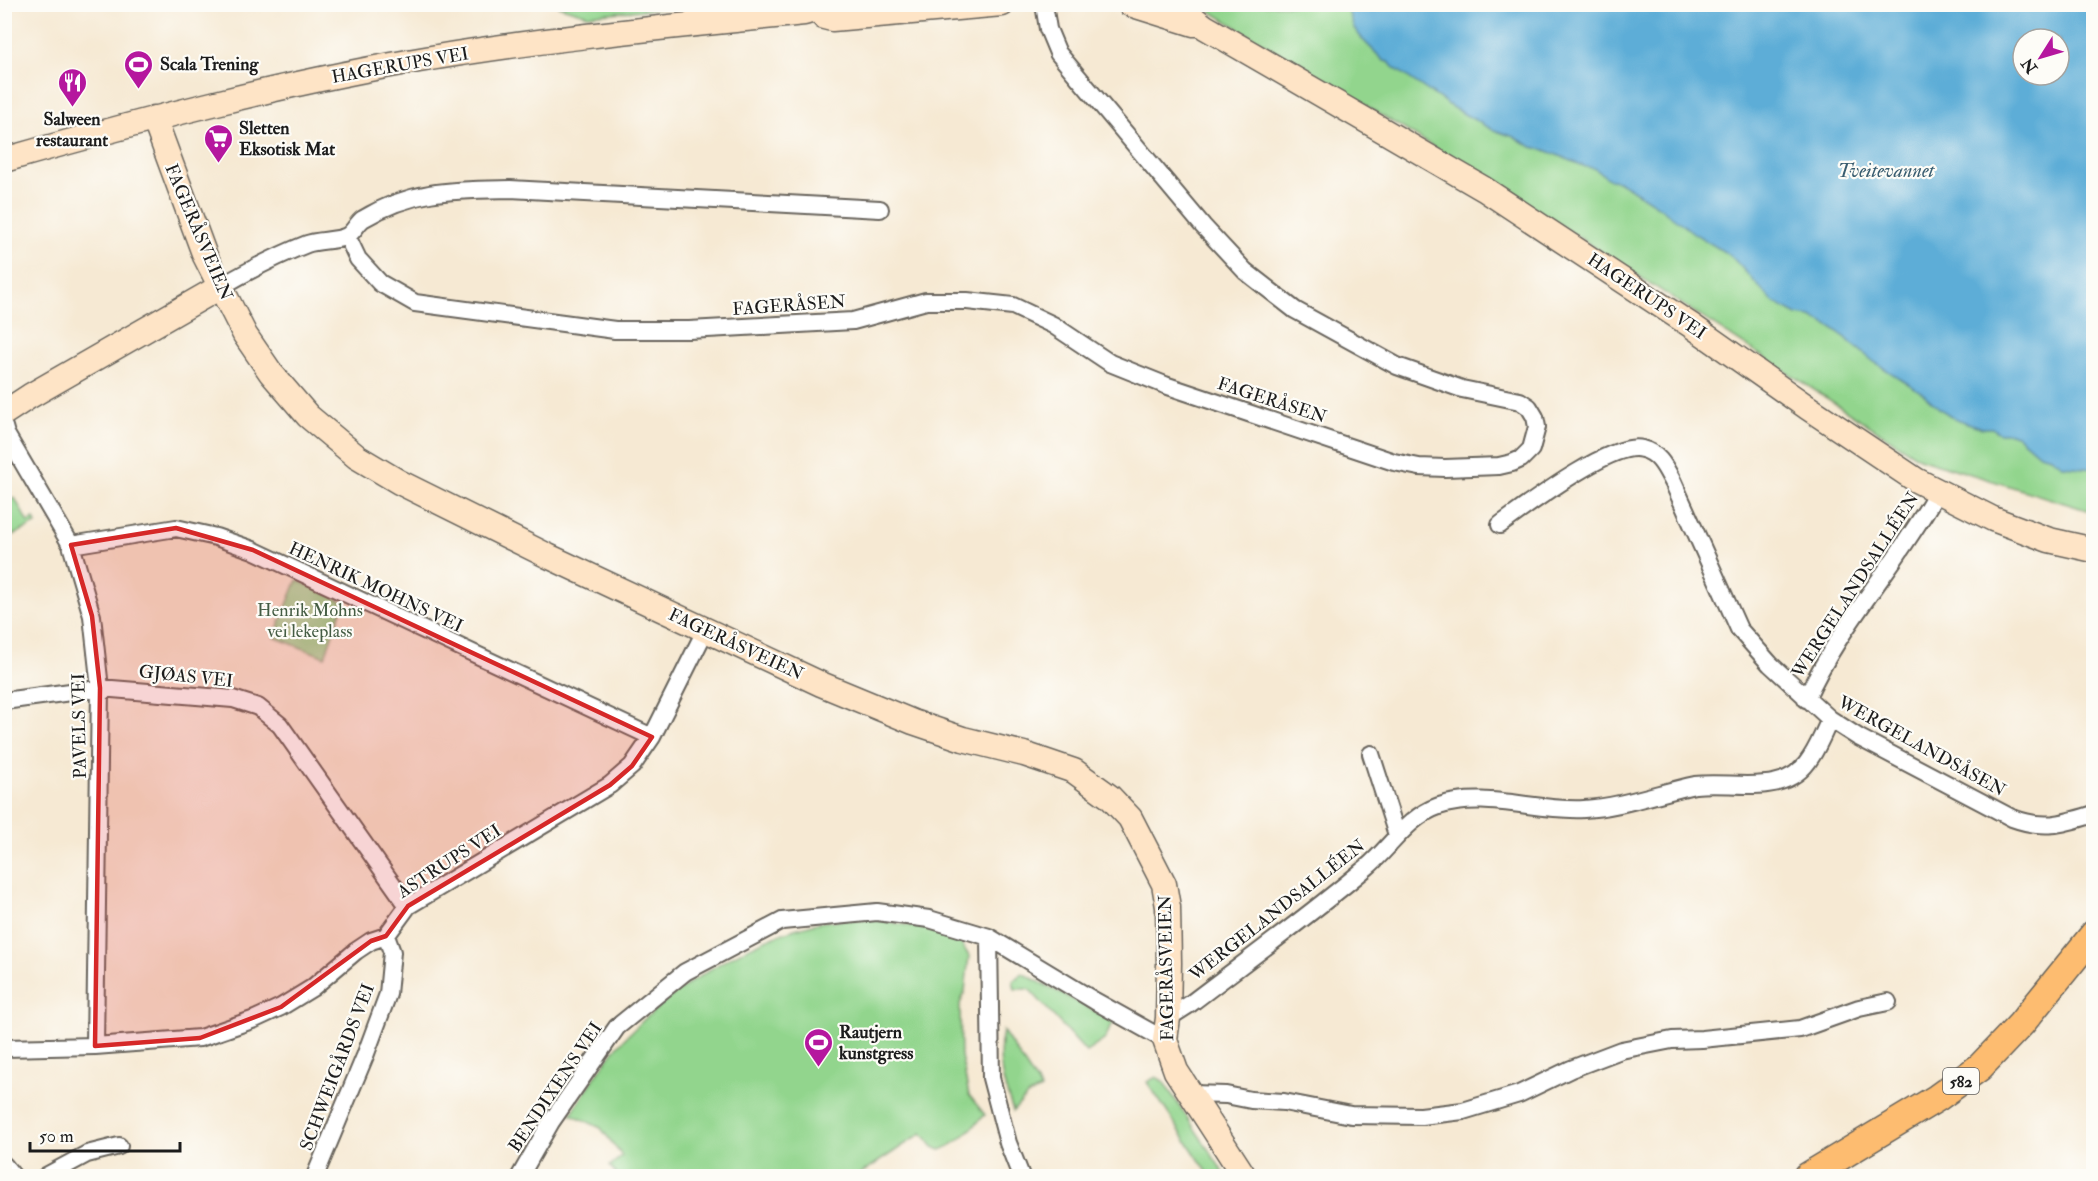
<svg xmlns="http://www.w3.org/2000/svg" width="2098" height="1181" font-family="'IM FELL Double Pica',serif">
	<rect width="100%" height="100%" fill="#fdfcf7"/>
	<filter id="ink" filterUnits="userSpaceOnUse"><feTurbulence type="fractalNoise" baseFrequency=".0167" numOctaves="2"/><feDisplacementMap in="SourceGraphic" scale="12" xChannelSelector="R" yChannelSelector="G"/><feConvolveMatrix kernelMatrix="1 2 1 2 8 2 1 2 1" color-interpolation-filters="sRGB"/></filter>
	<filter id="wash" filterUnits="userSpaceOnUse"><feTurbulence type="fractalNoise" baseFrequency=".008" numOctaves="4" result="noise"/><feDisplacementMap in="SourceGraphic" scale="24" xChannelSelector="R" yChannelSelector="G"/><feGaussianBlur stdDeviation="1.35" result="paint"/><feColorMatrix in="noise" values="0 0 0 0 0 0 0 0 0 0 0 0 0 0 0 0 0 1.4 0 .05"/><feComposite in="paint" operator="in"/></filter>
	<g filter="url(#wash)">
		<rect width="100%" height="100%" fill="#f6e9d3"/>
		<!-- green -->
		<path fill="#92d58d" stroke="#577854" stroke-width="1.5" fill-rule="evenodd" d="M558,5v-1l140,1 -110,10 -30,-9z
			M1200,5h893v507l-174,-54 -382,-248zM2023,39h36v36h-36z
			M15,498l13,25 6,-4 2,5 -31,15v-39z
			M297,580l47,22 -19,55 -51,-20z
			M872,919l58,10 31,14 8,13 -4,35 -5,13 1,52 8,39 16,20c-12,12 -28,30 -45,35l-7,-3 -11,-14 -65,43h-239l-8,-10 12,-10 -21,-28 -30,-14c18,-27 34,-55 56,-78 48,-49 119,-96 186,-112 18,-5 40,-4 59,-5z
			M1022,973l92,48 -10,19 -18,12 -54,-60 -4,-3h-13l-2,-8z
			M1003,1031l38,58 -14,7 -14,15c-10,-27 -17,-51 -10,-80z
			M1156,1077l7,4 63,95h-16l-63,-94z"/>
		<!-- water -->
		<path fill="#5dadd7" stroke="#3c647a" stroke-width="1.5" fill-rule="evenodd" d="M1346,5h747v464l-29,-3 -13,-9 -12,-3 -21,-18 -8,-3h-11l-7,-5h-11l-27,-10 -14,-9 -19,-17 -47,-30 -41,-34 -22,-11 -14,-2 -24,-13 -42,-46 -36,-22 -37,-28 -33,-21 -7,-4 -8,-1 -16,-12 -8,-1 -41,-17 -13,-3 -18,-10 -23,-8 -36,-20 -62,-42 -4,-5 -5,-1 -21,-21 -9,-12zM2023,39h36v36h-36z"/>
	</g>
	<g filter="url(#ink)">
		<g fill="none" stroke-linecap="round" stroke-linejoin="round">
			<defs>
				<path id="street" d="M347,236l11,23 22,24 35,20 200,27h74l164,-9 73,-20h41l46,5 40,19 57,38 55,22 229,77 25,5 26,1 54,-2 13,-3 9,-4 10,-10 6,-22 -2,-10 -6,-10 -9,-6 -58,-12 -65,-23 -102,-56 -50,-39 -42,-45 -145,-173 -10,-24 -4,-25
					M220,287c28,-16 56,-31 87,-43 11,-4 31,-3 40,-8 7,-4 10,-13 16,-17 50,-30 92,-29 147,-30l370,20
					M4,427l2,7 65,111 21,71 8,72 -5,358
					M1500,525c25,-18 113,-85 142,-76 17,4 23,18 31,33l66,147 31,35 60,55 28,18 154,81c33,12 50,6 82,-4
					M71,545l105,-17 40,9 37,13 399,187
					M1806,699c33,-74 92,-136 131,-207
					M4,701l96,-13 133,11 25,8 22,18 128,181
					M1371,754l26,81
					M989,937l2,141 17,65 13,33
					M1168,1018l22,-14c59,-45 120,-89 177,-137 24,-20 40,-50 72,-61 47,-15 97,6 145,3 37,-2 74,-16 111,-24 39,-5 91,14 116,-28 8,-12 13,-25 19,-38
					M4,1048l91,-2 105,-8 55,-19 26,-12 31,-19 44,-37 15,-10 15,-5 22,-30 202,-121 22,-19 20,-29 54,-108
					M1192,1094l34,1 25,5 33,2 67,13 70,1 42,-5 56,-17 52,-25 50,-19 51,-10 30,-1 98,-10 59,-21 29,-6
					M4,1165l9,11
					M46,1176l41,-22 32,-8
					M315,1176l50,-120 23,-62 4,-42 -6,-16
					M520,1176l31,-54 66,-95 68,-55 97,-51 95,-9 52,7 60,18 106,64 70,39"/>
				<path id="secondary" d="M1130,4l64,20
					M1175,4l30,23 279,162 208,137 115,81 109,73 77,39 56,21 45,10
					M824,17l8,2 170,-15
					M154,118l51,138 40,79 26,38 37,43 49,41 42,25 149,74 273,128 92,38 50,17 61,15 50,17 36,26 20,21 34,66 4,23 1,56 -1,55 -3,22 11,31 68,105
					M4,160c141,-40 283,-78 427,-102 124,-21 249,-32 373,-45l23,-7 17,-2
					M4,413l26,-17 190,-109"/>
				<path id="primary" d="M1808,1176l129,-78 43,-31 41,-43 73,-90"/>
			</defs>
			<!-- street casing -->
			<use href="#street" stroke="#68645c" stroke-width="20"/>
			<!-- secondary casing -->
			<use href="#secondary" stroke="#68645c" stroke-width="27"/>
			<!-- primary casing -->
			<use href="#primary" stroke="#68645c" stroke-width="30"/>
			<!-- street -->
			<use href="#street" stroke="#fff" stroke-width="16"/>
			<!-- secondary -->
			<use href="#secondary" stroke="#fee4c6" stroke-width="24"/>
			<!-- primary -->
			<use href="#primary" stroke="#fdbc70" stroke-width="27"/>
		</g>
	</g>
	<!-- marked area -->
	<path fill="#d62828" fill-opacity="0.2" stroke="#d62828" stroke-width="4.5" stroke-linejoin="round" d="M176,528l77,22 399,187 -20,29 -22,19 -202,121 -22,30 -15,5 -90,66 -81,31 -105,8 5,-358 -8,-72 -21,-71z"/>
	<!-- icons -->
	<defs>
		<symbol id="stadium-pin" viewBox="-11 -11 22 30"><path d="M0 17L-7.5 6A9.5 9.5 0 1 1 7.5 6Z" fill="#b5179e" stroke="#fdfcf7"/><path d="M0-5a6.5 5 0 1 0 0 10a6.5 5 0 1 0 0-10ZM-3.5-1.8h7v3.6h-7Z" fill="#fff"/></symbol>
		<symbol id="restaurant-pin" viewBox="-11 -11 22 30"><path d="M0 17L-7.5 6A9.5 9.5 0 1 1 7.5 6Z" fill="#b5179e" stroke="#fdfcf7"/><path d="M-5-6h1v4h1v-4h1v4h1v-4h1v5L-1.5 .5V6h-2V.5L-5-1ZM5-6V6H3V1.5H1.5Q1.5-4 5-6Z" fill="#fff"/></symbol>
		<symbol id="supermarket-pin" viewBox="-11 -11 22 30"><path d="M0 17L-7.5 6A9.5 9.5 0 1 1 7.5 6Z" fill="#b5179e" stroke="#fdfcf7"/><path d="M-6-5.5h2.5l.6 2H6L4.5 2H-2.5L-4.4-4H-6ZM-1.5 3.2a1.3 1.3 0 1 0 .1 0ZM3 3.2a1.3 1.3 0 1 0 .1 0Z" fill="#fff"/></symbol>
	</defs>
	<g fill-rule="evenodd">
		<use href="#stadium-pin" x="122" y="48" width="33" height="45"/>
		<use href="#restaurant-pin" x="56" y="66" width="33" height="45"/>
		<use href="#supermarket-pin" x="202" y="122" width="33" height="45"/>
		<use href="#stadium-pin" x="802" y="1026" width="33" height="45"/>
	</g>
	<g text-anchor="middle" stroke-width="4.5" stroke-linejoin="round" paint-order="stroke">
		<!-- shield labels -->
		<rect fill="#fdfcf7" stroke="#605f5e" stroke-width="1.5" x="1943" y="1068" width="36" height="26" rx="4.5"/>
		<g font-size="16" font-weight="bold" fill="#1c1c1c">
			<text x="1961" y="1087">582</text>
		</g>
		<!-- poi labels -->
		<g font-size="18" font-weight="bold" fill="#1c1c1c" stroke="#fdfcf7" text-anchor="start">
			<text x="160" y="70">Scala Trening</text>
			<text x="72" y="125" text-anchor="middle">Salween<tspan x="72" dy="21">restaurant</tspan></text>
			<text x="239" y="134">Sletten<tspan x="239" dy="21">Eksotisk Mat</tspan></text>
			<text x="839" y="1038">Rautjern<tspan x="839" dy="21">kunstgress</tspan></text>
		</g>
		<!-- street labels -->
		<g font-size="18" fill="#1c1c1c" stroke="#fdfcf7">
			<text transform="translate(400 65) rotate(-10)" y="6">HAGERUPS VEI</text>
			<text transform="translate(199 232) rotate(67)" y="6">FAGERÅSVEIEN</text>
			<text transform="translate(1647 296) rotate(34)" y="6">HAGERUPS VEI</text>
			<text transform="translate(789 305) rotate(-4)" y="6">FAGERÅSEN</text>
			<text transform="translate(1272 400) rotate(18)" y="6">FAGERÅSEN</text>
			<text transform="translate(1855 585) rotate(-57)" y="6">WERGELANDSALLÉEN</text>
			<text transform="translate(376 587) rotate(25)" y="6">HENRIK MOHNS VEI</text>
			<text transform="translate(736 644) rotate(25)" y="6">FAGERÅSVEIEN</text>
			<text transform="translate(186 676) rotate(6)" y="6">GJØAS VEI</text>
			<text transform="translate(79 726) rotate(-91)" y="6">PAVELS VEI</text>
			<text transform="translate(1922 746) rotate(29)" y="6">WERGELANDSÅSEN</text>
			<text transform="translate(449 861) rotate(-33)" y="6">ASTRUPS VEI</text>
			<text transform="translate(1277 910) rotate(-38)" y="6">WERGELANDSALLÉEN</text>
			<text transform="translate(1166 968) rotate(-91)" y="6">FAGERÅSVEIEN</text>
			<text transform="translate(337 1067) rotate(-69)" y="6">SCHWEIGÅRDS VEI</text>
			<text transform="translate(555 1087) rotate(-56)" y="6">BENDIXENS VEI</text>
		</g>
		<!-- park labels -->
		<g font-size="18" fill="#455d44" stroke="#fdfcf7">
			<text x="310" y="616">Henrik Mohns<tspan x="310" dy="21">vei lekeplass</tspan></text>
		</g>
		<!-- water labels -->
		<g font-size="20" font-style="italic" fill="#395d70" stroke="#fdfcf7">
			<text x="1886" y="177">Tveitevannet</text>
		</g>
	</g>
	<!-- margin -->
	<rect width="2098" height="1181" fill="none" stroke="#fdfcf7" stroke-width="24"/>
	<!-- north arrow -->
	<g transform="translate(2041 57) rotate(233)"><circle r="28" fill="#fdfcf7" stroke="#a3a29f" stroke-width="1.5"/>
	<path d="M0-4.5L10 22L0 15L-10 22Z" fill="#b5179e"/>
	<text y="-9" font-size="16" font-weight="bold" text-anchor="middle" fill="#1c1c1c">N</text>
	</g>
	<!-- scale -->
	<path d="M30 1142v9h150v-9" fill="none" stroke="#1c1c1c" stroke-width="3"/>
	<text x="39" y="1142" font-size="18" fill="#1c1c1c" stroke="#fdfcf7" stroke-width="4.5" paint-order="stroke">50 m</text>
</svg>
